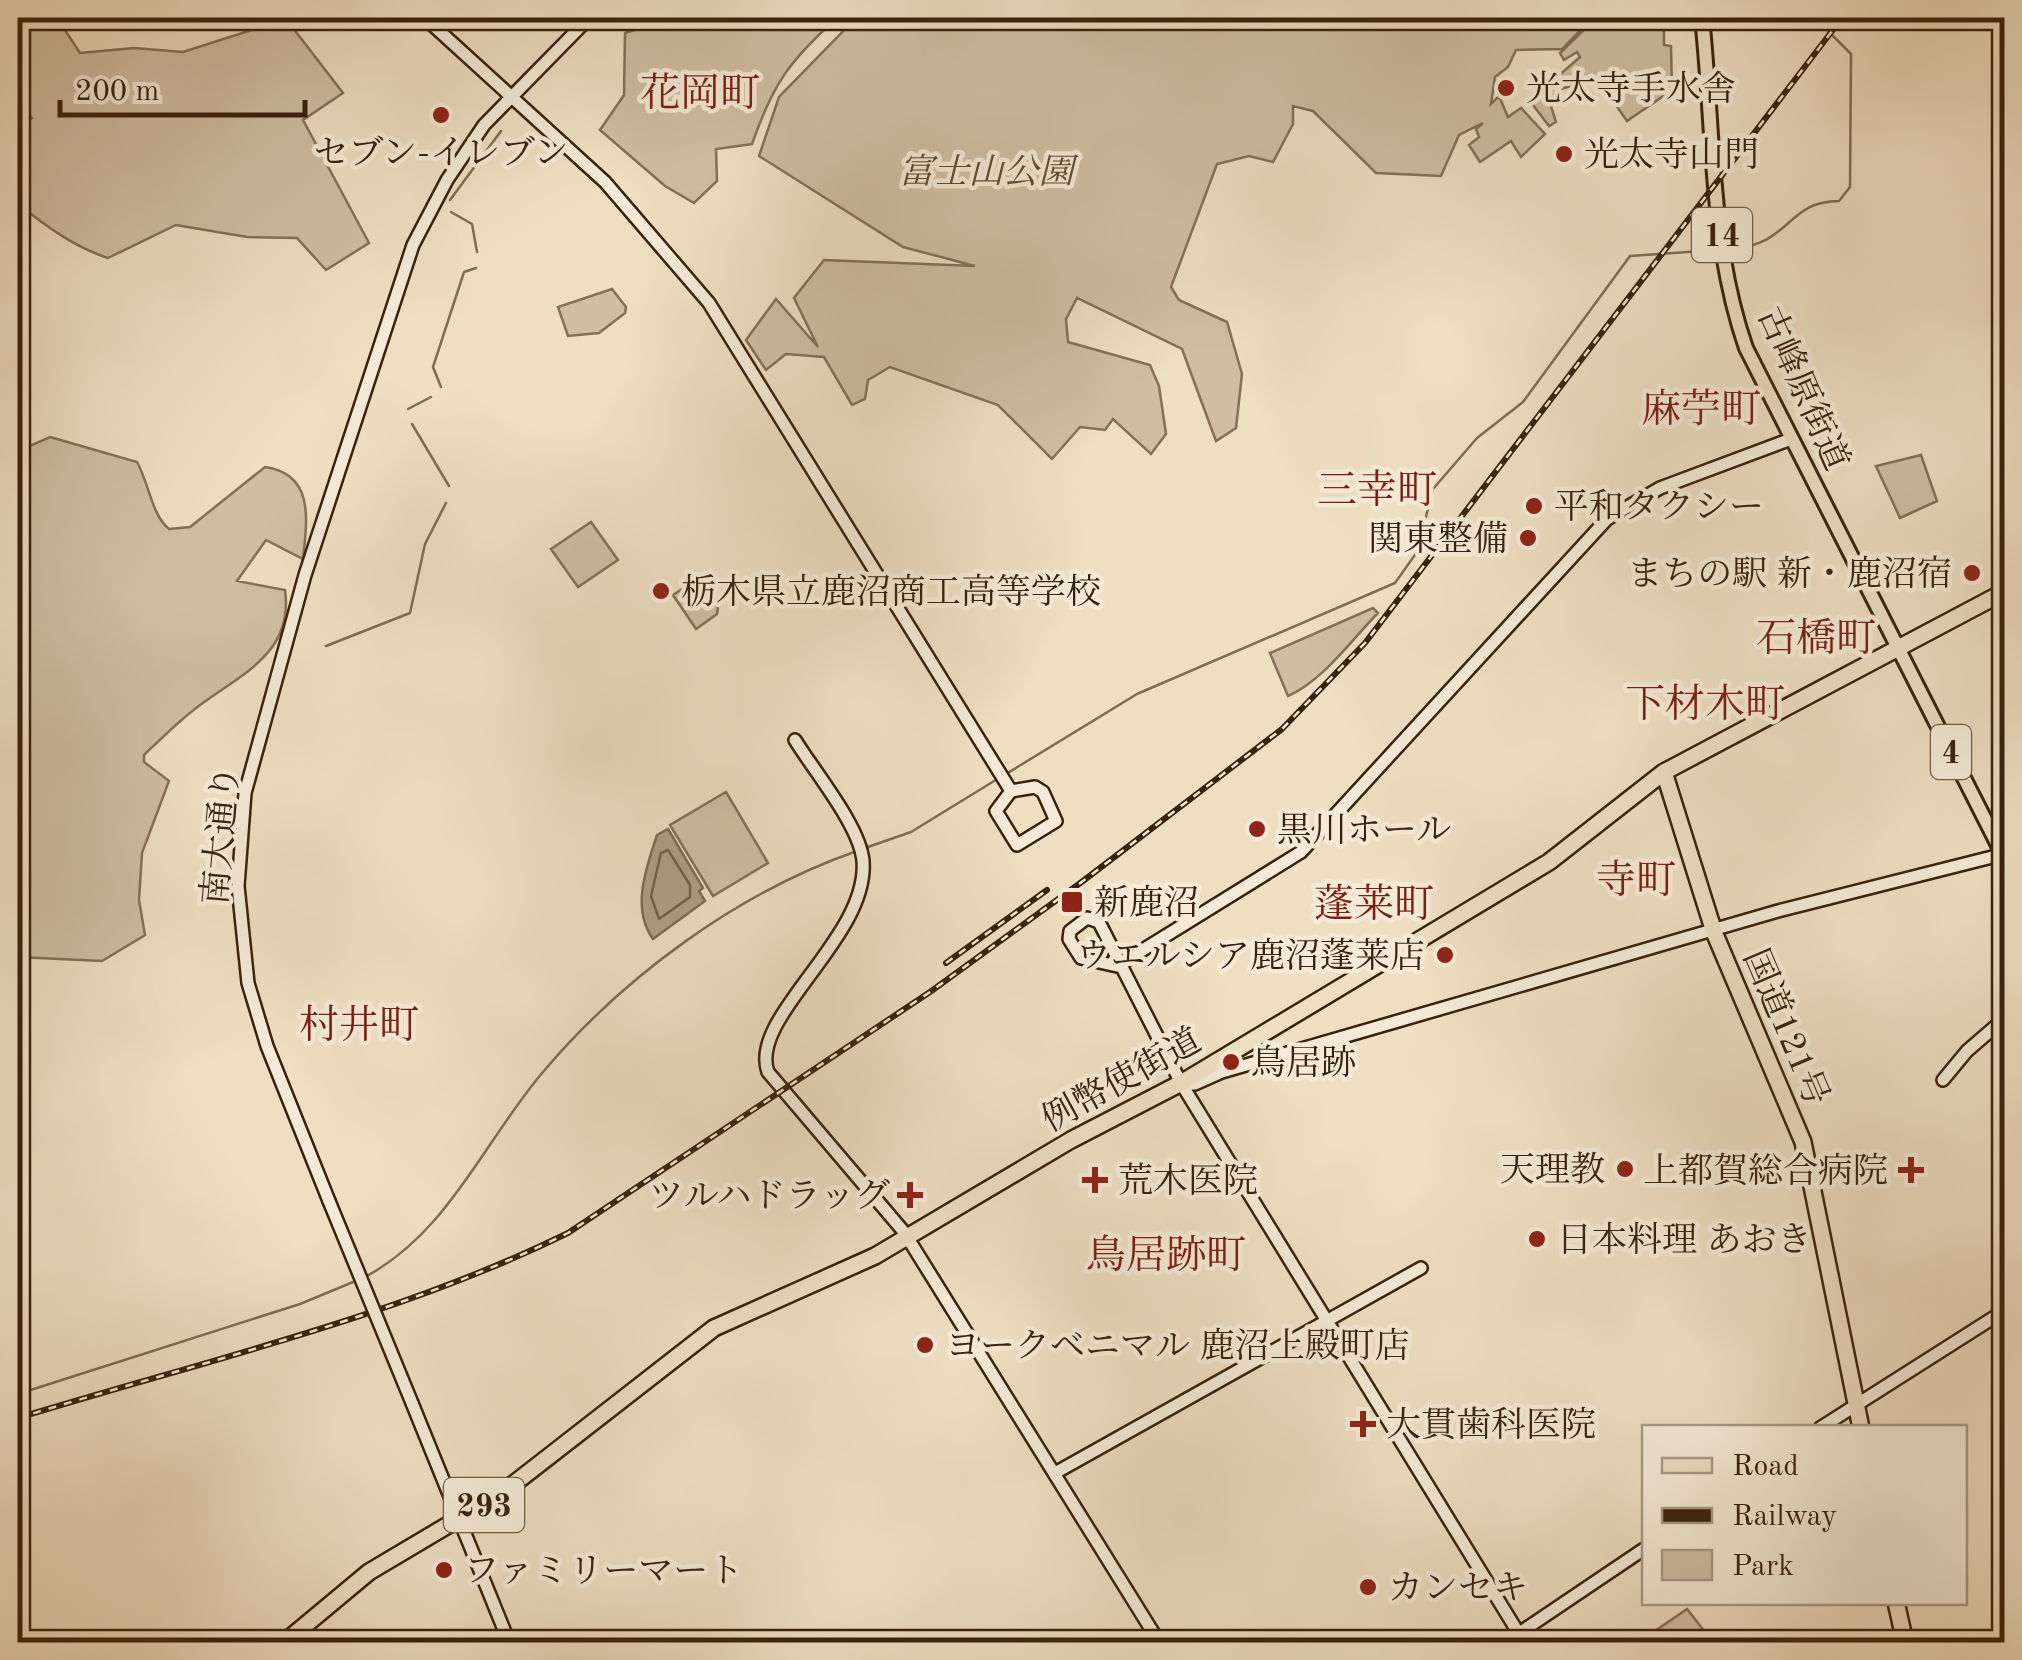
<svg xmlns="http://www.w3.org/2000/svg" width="2022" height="1660" font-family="'Old Standard TT','Noto Serif JP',serif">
	<rect width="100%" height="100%" fill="#eedec2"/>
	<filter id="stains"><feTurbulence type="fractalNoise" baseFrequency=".002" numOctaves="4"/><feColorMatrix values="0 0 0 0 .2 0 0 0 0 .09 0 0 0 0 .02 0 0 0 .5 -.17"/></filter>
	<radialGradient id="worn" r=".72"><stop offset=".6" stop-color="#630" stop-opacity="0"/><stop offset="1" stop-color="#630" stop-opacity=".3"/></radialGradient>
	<!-- green -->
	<path fill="#cfbea3" stroke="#847058" stroke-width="2.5" d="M18,18h39l23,35 54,-5 49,4 103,-33 57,74 -40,27 66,123 -43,27 -29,-32 -50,-1 -71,-12 -68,33c-34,-11 -62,-32 -90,-54v-74l14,-12 -14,-14z
		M672,18h165c-48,43 -64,66 -85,126l-36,5 1,32 -23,22 -29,-17 -65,-56 24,-35 1,-62z
		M856,18h736l-30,31 -46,1 -8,17 -13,10 -4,27 8,-8 9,21 13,-9 24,26 -24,23 -10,-16 -31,21 -11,-17 10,-8 -3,-8 7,-6 -24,12 -18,41 -65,-3 -63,-62 -20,-5v18l-20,38 -24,-6 -32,8 -46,123 8,13 48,22 15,52 -6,54 -20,13 -34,-92 -105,-51 -11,21 2,23 82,23 9,21 7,48 -15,20 -38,-35 -8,11 -25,-3 -28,32 -54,-54 -108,-38 -22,13 -3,19 -13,6 -28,-48 -38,-3 -20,16 -20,-30 30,-41 42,48 -24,-49 30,-38 151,6 -72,-19 -144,-91 20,-59z
		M1596,18h56l1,5 11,-1v23l7,1 1,44 -45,31 -30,-43 -36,11 -12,11 7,22 -7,4 -19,-25 50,-44 -3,-5 -13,8 -4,-7z
		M612,289l14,18 -1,6 -26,20 -31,3 -10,-29z
		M50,437l87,25c12,21 14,52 32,67l21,-2 75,-60c50,7 42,54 38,92l-37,-19 -29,41 48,9c8,58 -35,80 -75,108 -24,16 -45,37 -66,57v7l25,19 -27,72 -3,47 6,35 -43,26 -84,-4v-506z
		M1921,455l16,46 -37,17 -24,-52z
		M591,522l27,38 -40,27 -27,-38z
		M698,578l20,30 -1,6 -21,15 -23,-34z
		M1373,608l5,5c-26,26 -55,68 -90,83l-18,-43z
		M726,792l42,71 -55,33 -43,-71z
		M1687,1609l26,33h-74z"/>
	<!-- water -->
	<path fill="#b09e84" stroke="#806c54" stroke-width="2.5" d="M668,829l35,59 -4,3 6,10 -52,38c-22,-30 -7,-71 4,-104z"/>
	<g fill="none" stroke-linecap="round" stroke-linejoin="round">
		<!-- shore -->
		<path stroke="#746048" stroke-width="2.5" d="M668,850l22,35v12l-31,22 -8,-23 10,-43z"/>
		<!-- stream -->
		<path stroke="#806c54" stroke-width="2.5" d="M549,24l2,-6
			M450,200l51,-69
			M451,212l21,12 5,28
			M1730,249c62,-4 56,-48 109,-48l11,-14 1,-133 -36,-36
			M441,387l-8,-20 31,-95 12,-4
			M408,409l23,-12
			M412,424l37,62
			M326,646l84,-33 15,-69 21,-41
			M1006,774l131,-80 258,-111 22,-31 16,-63 44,-51 46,-36 107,-146 87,-6
			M865,848l46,-16 88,-54
			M365,1277c84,-45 119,-136 178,-205 81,-96 196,-180 314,-221
			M18,1394l282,-90 58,-24"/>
		<defs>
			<path id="secondary" d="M425,18l180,164 104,121 302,488
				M795,740c19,31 65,86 68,121 6,77 -115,156 -95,211l136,160 255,410
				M1035,787l8,5 13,29 -39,24 -21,-34 15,-20z
				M1117,966l-36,-8 -12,-19 1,-8 17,-13 12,4 82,161 343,559
				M1117,966l184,-114 306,-333 53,-31 131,-49
				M1943,1080l24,-29 37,-32
				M1181,1083l14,1 27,-12 556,-161 226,-57
				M329,1201l-62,-155 -19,-63 -10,-97 7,-93 60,-218 108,-330 34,-65 37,-55 105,-107
				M412,1403l97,239
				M1820,1428l184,-117
				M1055,1473l366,-205
				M1506,1642l138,-93"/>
			<path id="primary" d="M1702,18c12,109 7,224 44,330l258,509"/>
			<path id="highway" d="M1664,772l50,160 89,210 58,286
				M1896,1602l9,40
				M285,1642l84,-70 133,-79 212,-165 161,-72 196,-116 110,-57 368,-221 115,-90 340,-180"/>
		</defs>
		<!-- secondary casing -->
		<use href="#secondary" stroke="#39220d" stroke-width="16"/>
		<!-- primary casing -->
		<use href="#primary" stroke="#39220d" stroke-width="18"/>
		<!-- highway casing -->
		<use href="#highway" stroke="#39220d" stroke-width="20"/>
		<!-- secondary -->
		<use href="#secondary" stroke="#f4ead7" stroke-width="11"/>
		<!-- primary -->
		<use href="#primary" stroke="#eedec2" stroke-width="12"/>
		<!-- highway -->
		<use href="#highway" stroke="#eedec2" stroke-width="15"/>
		<defs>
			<path id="rail" d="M946,963l101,-73
				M18,1418c182,-56 379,-101 550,-185l362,-241 153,-111 199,-152 83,-86 477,-625"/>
		</defs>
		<!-- rail casing -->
		<use href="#rail" stroke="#39220d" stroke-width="6"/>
		<!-- rail -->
		<use href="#rail" stroke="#f4ead7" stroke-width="2.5" stroke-dasharray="8" stroke-linecap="butt"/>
		<defs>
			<path id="secondary-bridge" d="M329,1201l83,202"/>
		</defs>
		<!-- secondary-bridge casing -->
		<use href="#secondary-bridge" stroke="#39220d" stroke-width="16" stroke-linecap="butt"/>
		<!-- secondary-bridge -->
		<use href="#secondary-bridge" stroke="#f4ead7" stroke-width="11"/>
	</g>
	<!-- markers -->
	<g fill="#8f2418" stroke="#f4ead7" stroke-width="4">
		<circle cx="1506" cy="88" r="10"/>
		<circle cx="441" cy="115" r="10"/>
		<circle cx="1564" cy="154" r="10"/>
		<circle cx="1534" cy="506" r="10"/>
		<circle cx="1528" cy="538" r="10"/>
		<circle cx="1972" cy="573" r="10"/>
		<circle cx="661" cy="591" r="10"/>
		<circle cx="1257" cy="829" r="10"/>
		<rect x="1060" y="890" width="24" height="24" rx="5"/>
		<circle cx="1445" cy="955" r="10"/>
		<circle cx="1231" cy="1062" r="10"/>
		<circle cx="1625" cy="1169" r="10"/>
		<path d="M1906 1155h10v10h10v10h-10v10h-10v-10h-10v-10h10z"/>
		<path d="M1090 1165h10v10h10v10h-10v10h-10v-10h-10v-10h10z"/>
		<path d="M905 1180h10v10h10v10h-10v10h-10v-10h-10v-10h10z"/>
		<circle cx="1537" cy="1239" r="10"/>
		<circle cx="925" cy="1345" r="10"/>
		<path d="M1358 1409h10v10h10v10h-10v10h-10v-10h-10v-10h10z"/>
		<circle cx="444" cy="1570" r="10"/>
		<circle cx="1368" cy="1587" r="10"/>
	</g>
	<g text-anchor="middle" stroke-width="9" stroke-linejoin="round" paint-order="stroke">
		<!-- shield labels -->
		<g fill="#f4ead7" stroke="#715e4a" stroke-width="2.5">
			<rect x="1692" y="208" width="60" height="54" rx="8"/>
			<rect x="1931" y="725" width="40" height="54" rx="8"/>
			<rect x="444" y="1478" width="80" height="54" rx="8"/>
		</g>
		<g font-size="32" font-weight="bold" fill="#39220d">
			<text x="1722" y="246">14</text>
			<text x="1951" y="763">4</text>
			<text x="484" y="1516">293</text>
		</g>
		<!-- poi labels -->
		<g font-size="35" fill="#39220d" stroke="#f4ead7" text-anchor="start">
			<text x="1526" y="100">光太寺手水舎</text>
			<text x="441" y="164" text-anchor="middle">セブン-イレブン</text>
			<text x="1584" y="166">光太寺山門</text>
			<text x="1554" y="518">平和タクシー</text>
			<text x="1508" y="550" text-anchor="end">関東整備</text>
			<text x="1952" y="585" text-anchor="end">まちの駅 新・鹿沼宿</text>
			<text x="681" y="603">栃木県立鹿沼商工高等学校</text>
			<text x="1277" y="841">黒川ホール</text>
			<text x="1094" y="914">新鹿沼</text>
			<text x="1425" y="967" text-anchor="end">ウエルシア鹿沼蓬莱店</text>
			<text x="1251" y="1074">鳥居跡</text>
			<text x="1605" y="1181" text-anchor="end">天理教</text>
			<text x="1888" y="1182" text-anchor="end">上都賀総合病院</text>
			<text x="1118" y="1192">荒木医院</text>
			<text x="890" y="1207" text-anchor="end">ツルハドラッグ</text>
			<text x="1557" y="1251">日本料理 あおき</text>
			<text x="945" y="1357">ヨークベニマル 鹿沼上殿町店</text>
			<text x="1386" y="1436">大貫歯科医院</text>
			<text x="464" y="1582">ファミリーマート</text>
			<text x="1388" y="1599">カンセキ</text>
		</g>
		<!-- park labels -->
		<g font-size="35" font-style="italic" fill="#5e4932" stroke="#f4ead7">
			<text x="986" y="183">富士山公園</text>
		</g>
		<!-- street labels -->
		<g font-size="35" fill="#39220d" stroke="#f4ead7">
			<text transform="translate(1804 388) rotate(66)" y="12">古峰原街道</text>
			<text transform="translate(220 835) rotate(-85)" y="12">南大通り</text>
			<text transform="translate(1787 1027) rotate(67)" y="12">国道121号</text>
			<text transform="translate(1121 1079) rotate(-29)" y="12">例幣使街道</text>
		</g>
		<!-- quarter labels -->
		<g font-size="40" fill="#7a1f14" stroke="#f4ead7">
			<text x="700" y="106">花岡町</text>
			<text x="1701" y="422">麻苧町</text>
			<text x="1377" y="503">三幸町</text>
			<text x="1816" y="651">石橋町</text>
			<text x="1705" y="717">下材木町</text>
			<text x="1636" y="893">寺町</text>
			<text x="1374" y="917">蓬莱町</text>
			<text x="359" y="1038">村井町</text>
			<text x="1166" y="1268">鳥居跡町</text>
		</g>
	</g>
	<!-- margin -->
	<rect width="2022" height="1660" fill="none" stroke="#eedec2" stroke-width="60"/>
	<rect x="20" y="20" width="1982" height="1620" fill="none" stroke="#39220d" stroke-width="5"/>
	<rect x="30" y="30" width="1962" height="1600" fill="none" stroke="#39220d" stroke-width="2.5"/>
	<!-- legend -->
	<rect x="1642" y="1425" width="325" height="180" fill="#f4ead7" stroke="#a99a86" stroke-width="2.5"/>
	<rect x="1662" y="1458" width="50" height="15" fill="#eedec2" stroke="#a99a86" stroke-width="2.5"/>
	<text x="1732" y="1475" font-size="30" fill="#39220d">Road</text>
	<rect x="1662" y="1508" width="50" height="15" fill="#39220d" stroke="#a99a86" stroke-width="2.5"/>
	<text x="1732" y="1525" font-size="30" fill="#39220d">Railway</text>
	<rect x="1662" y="1550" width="50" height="30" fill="#cfbea3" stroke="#a99a86" stroke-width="2.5"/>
	<text x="1732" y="1575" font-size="30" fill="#39220d">Park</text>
	<!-- scale -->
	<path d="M60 100v15h245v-15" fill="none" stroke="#39220d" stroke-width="5"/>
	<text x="75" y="100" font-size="30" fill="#39220d" stroke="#f4ead7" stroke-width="8" paint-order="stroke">200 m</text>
	<rect width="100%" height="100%" filter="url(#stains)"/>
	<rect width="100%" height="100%" fill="url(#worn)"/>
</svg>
